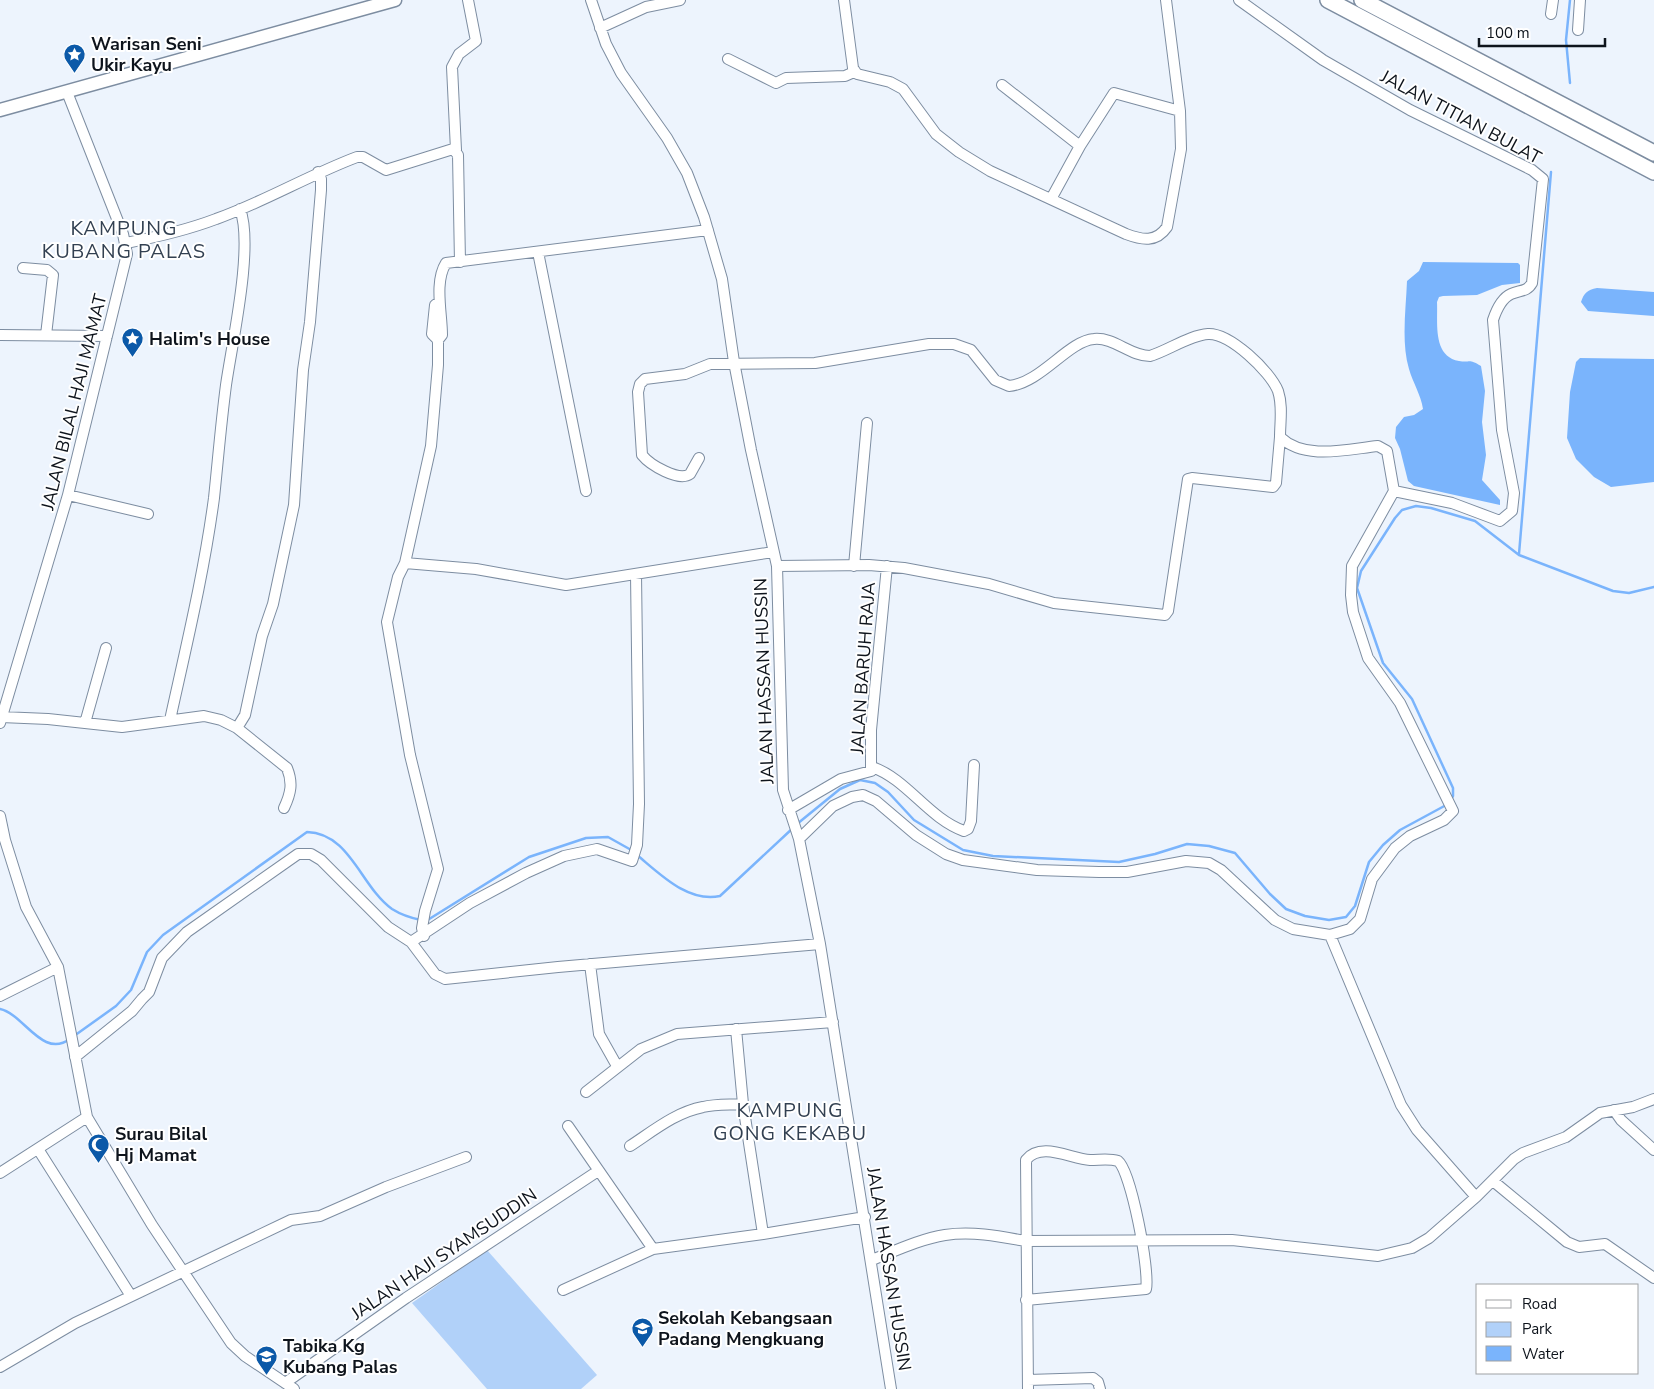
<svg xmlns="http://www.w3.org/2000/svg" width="1654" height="1389" font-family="'Nunito Sans',sans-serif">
	<rect width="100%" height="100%" fill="#edf4fd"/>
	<!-- green -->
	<path fill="#b1d1f9" d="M487,1250l110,125 -16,14h-94l-75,-86z"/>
	<!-- water -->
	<path fill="#7ab4fc" d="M1423,262l95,1 2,2v18l-18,2 -25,10 -34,1 -4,1 -2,5c1,20 -5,54 22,59 12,2 9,-3 22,5l4,25 -3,31 4,33 -4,25 18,20v5l-86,-19 -6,-5 -8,-32 -5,-11 1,-11 8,-10 10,-2 9,-6c-2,-14 -10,-26 -14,-40 -8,-27 -3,-60 -2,-88l12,-10z
		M1597,288l57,4v24l-66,-5 -7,-9c3,-9 6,-12 16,-14z
		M1580,358l74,1v123l-43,5 -17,-10 -18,-18 -9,-21 3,-46 6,-30z"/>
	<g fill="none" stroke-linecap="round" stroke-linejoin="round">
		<!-- stream -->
		<path stroke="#7ab4fc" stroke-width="2.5" d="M1570,0l-4,40 4,43
			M1519,554l32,-382
			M1451,800l2,-4v-8l-41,-89 -29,-36 -26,-75 4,-17 34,-53 7,-8 14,-4 15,2 44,13 44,34 94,36 16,2 25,-6
			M797,824l43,-35 20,-9 15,3 13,9 26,28 49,30 30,6 126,6 36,-8 32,-10 22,2 26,7 35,41 16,15 19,7 24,4 17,-3 9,-11 14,-44 14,-17 17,-15 48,-26
			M637,855c23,19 51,48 83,41l73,-68
			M426,921l103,-64 57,-19 22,-1 25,14
			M0,1009c24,5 42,50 70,30
			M74,1036l42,-30 15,-16 16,-38 16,-17 144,-103c43,1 54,55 85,77 8,5 19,9 29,11"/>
		<defs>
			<path id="minor" d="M591,0l15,44 15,29 46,65 20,35 17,44 18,62 12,83 17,88 26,116 6,224 16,49 21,105 71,445
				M844,0l9,68 4,6 33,8 13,7 33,45 23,18 31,19 136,63c16,6 30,9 41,-7l14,-78 -1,-38 -14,-111
				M1239,0l84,60 87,50 122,60 11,9 -11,104c-5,9 -12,7 -21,11 -9,4 -15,17 -18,26l9,110 12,63 -2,18 -12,10 -48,-18 -58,-12
				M1551,14l2,-14
				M600,28l46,-21 34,-7
				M1578,30l2,-30
				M728,59l48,24 10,-5 59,-2 9,-4
				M1002,85l78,61
				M456,150l-4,-83 7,-13 17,-13 -8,-41
				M1051,199l29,-53 34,-53 66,18
				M126,243c31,-6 61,-13 90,-24 48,-17 93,-44 141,-62h6l23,13 67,-21 5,6 2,107
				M538,252l48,239
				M23,268l24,2 6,5 -7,60
				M439,302l-4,3 -3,29 6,6v25l-7,81 -26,117 71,6 90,16 207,-33
				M0,335l107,1
				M438,340l4,-5c0,-22 -8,-53 4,-72l262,-33
				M699,458l-9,16c-11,8 -40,-9 -48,-19l-4,-63 2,-8 5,-5 40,-5 25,-10 105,-1 114,-19h25l17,6 24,30 14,6c32,-3 59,-45 85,-47 20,-2 36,17 56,17 17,-5 40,-21 58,-22 22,-1 62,37 70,57 5,15 2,31 2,46 25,24 68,12 98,9l9,5 7,40 -42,75 -1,29 2,17 15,46 32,45 53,108 -9,9 -34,16 -15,12 -23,31 -12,40 -10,10 -20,6 -37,-6 -18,-9 -54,-50 -12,-7 -23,-2 -59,11h-28l-62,-2 -74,-10 -17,-6 -30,-19 -40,-34 -13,-6 -11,2 -19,9 -34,33
				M68,495l80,19
				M405,563l-7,14 -11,45 23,133 28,114 -13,42 -3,17 2,8
				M777,566l92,-1 35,3 85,16 65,19 111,12 3,-4 20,-132 4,-1 81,9 3,-4 4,-46
				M854,566l13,-143
				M1,717l47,2 74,8 82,-11 17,4 16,8 50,40c6,15 4,25 -3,40
				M170,720c16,-73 34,-147 44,-222 4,-38 7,-75 12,-113 6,-42 28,-139 14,-176
				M0,723l68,-228 59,-241 -4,-20 -56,-142
				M85,723l21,-75
				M237,728l8,-13 17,-79 11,-32 21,-99 9,-135 7,-48 11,-132v-11l-3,-7
				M872,767c35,12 56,51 92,64l4,-2 3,-8 3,-56
				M788,810l53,-31 30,-8v-41l16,-164
				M0,816l5,24 21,67 32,60 29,150 65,108 79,118 14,13 49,33
				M1330,935l71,170 16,25 59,67
				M411,942l59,-39 56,-30 38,-17 33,-7 35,12 5,-16 2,-41 -3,-230
				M590,964l9,70 18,32
				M0,996l58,-29
				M736,1029l7,75 20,130
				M75,1057l57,-46 10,-12 7,-7 13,-34 25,-26 111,-78h13l10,6 67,67 23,15 24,32 10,5 113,-12 262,-23
				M586,1092l55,-43 36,-15 156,-12
				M1614,1110l7,10 33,30
				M568,1126l85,123
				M630,1146c23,-15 46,-34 73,-39 13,-3 27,-2 40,-3
				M38,1149l93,147
				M0,1173l87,-56
				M1493,1181l74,61 12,5 26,-3 49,34
				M872,1260c23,-9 48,-21 73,-25 27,-4 53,1 80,6l207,-1 146,16 34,-8 17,-10 47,-41 38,-38 9,-6 43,-16 34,-24 33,-6 21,-8
				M563,1290l90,-41 110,-15 102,-17
				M1026,1300l120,-11c4,-18 -15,-118 -28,-128 -9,-3 -18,-1 -28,-1 -19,-1 -49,-19 -64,0l2,229
				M0,1367l75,-44 216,-103 29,-4 66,-29 80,-30
				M1028,1380l65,-2 5,4 2,7
				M285,1383l121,-85 192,-127"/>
			<path id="major" d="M0,110l395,-110"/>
			<path id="highway" d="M1328,0l326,172
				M1362,0l292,153"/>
		</defs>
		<!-- minor casing -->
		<use href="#minor" stroke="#7d8da1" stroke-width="12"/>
		<!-- major casing -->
		<use href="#major" stroke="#7d8da1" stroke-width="15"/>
		<!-- highway casing -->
		<use href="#highway" stroke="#7d8da1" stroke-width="18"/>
		<!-- minor -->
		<use href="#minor" stroke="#fff" stroke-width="10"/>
		<!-- major -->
		<use href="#major" stroke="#fff" stroke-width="12"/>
		<!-- highway -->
		<use href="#highway" stroke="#fff" stroke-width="15"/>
	</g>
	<!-- icons -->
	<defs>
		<symbol id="sight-pin" viewBox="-11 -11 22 30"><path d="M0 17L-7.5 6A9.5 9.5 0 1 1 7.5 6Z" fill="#0b59a8" stroke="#fff"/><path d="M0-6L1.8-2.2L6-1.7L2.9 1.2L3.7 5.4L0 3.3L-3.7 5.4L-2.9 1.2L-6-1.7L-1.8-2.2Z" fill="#fff"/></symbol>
		<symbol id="mosque-pin" viewBox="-11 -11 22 30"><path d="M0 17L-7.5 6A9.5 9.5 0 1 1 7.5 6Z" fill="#0b59a8" stroke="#fff"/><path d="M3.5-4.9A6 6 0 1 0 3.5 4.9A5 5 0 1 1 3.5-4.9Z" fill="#fff"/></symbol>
		<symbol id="school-pin" viewBox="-11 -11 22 30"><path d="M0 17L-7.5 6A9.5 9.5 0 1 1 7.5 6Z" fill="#0b59a8" stroke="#fff"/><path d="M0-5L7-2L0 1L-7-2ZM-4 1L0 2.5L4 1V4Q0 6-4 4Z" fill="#fff"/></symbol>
	</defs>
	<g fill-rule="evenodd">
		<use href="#sight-pin" x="62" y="42" width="25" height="34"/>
		<use href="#sight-pin" x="120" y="326" width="25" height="34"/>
		<use href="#mosque-pin" x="86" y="1132" width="25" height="34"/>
		<use href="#school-pin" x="630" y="1316" width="25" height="34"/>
		<use href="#school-pin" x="254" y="1344" width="25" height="34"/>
	</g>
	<g text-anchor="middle" stroke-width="4" stroke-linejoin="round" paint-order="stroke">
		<!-- poi labels -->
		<g font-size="18" font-weight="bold" fill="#0e141c" stroke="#fff" text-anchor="start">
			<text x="91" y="50">Warisan Seni<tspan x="91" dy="21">Ukir Kayu</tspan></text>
			<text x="149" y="345">Halim's House</text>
			<text x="115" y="1140">Surau Bilal<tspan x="115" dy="21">Hj Mamat</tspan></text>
			<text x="658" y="1324">Sekolah Kebangsaan<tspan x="658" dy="21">Padang Mengkuang</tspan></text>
			<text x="283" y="1352">Tabika Kg<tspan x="283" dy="21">Kubang Palas</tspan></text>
		</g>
		<!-- street labels -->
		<g font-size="18" fill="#0e141c" stroke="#fff">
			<text transform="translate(1461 117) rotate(28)" y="6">JALAN TITIAN BULAT</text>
			<text transform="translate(74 402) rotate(-76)" y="6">JALAN BILAL HAJI MAMAT</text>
			<text transform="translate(863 668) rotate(-86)" y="6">JALAN BARUH RAJA</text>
			<text transform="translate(764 681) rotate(-92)" y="6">JALAN HASSAN HUSSIN</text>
			<text transform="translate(444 1254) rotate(-34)" y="6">JALAN HAJI SYAMSUDDIN</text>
			<text transform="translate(889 1269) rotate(81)" y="6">JALAN HASSAN HUSSIN</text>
		</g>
		<!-- quarter labels -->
		<g font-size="20" letter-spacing="1" fill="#324051" stroke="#fff">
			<text x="124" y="235">KAMPUNG<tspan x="124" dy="23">KUBANG PALAS</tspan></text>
			<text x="790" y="1117">KAMPUNG<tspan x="790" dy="23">GONG KEKABU</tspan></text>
		</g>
	</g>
	<!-- legend -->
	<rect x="1476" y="1284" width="162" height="90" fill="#ffffff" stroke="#9fa1a4"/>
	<rect x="1486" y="1300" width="25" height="8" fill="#ffffff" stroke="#9fa1a4"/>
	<text x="1522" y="1309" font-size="15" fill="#0e141c">Road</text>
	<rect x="1486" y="1322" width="25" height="15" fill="#b1d1f9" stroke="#9fa1a4"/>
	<text x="1522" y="1334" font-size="15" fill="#0e141c">Park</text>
	<rect x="1486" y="1346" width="25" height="15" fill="#7ab4fc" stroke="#9fa1a4"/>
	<text x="1522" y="1359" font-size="15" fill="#0e141c">Water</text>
	<!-- scale -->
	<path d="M1479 38v8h126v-8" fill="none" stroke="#0e141c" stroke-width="2.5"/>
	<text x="1486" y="38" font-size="15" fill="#0e141c" stroke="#ffffff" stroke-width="4" paint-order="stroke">100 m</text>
</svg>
